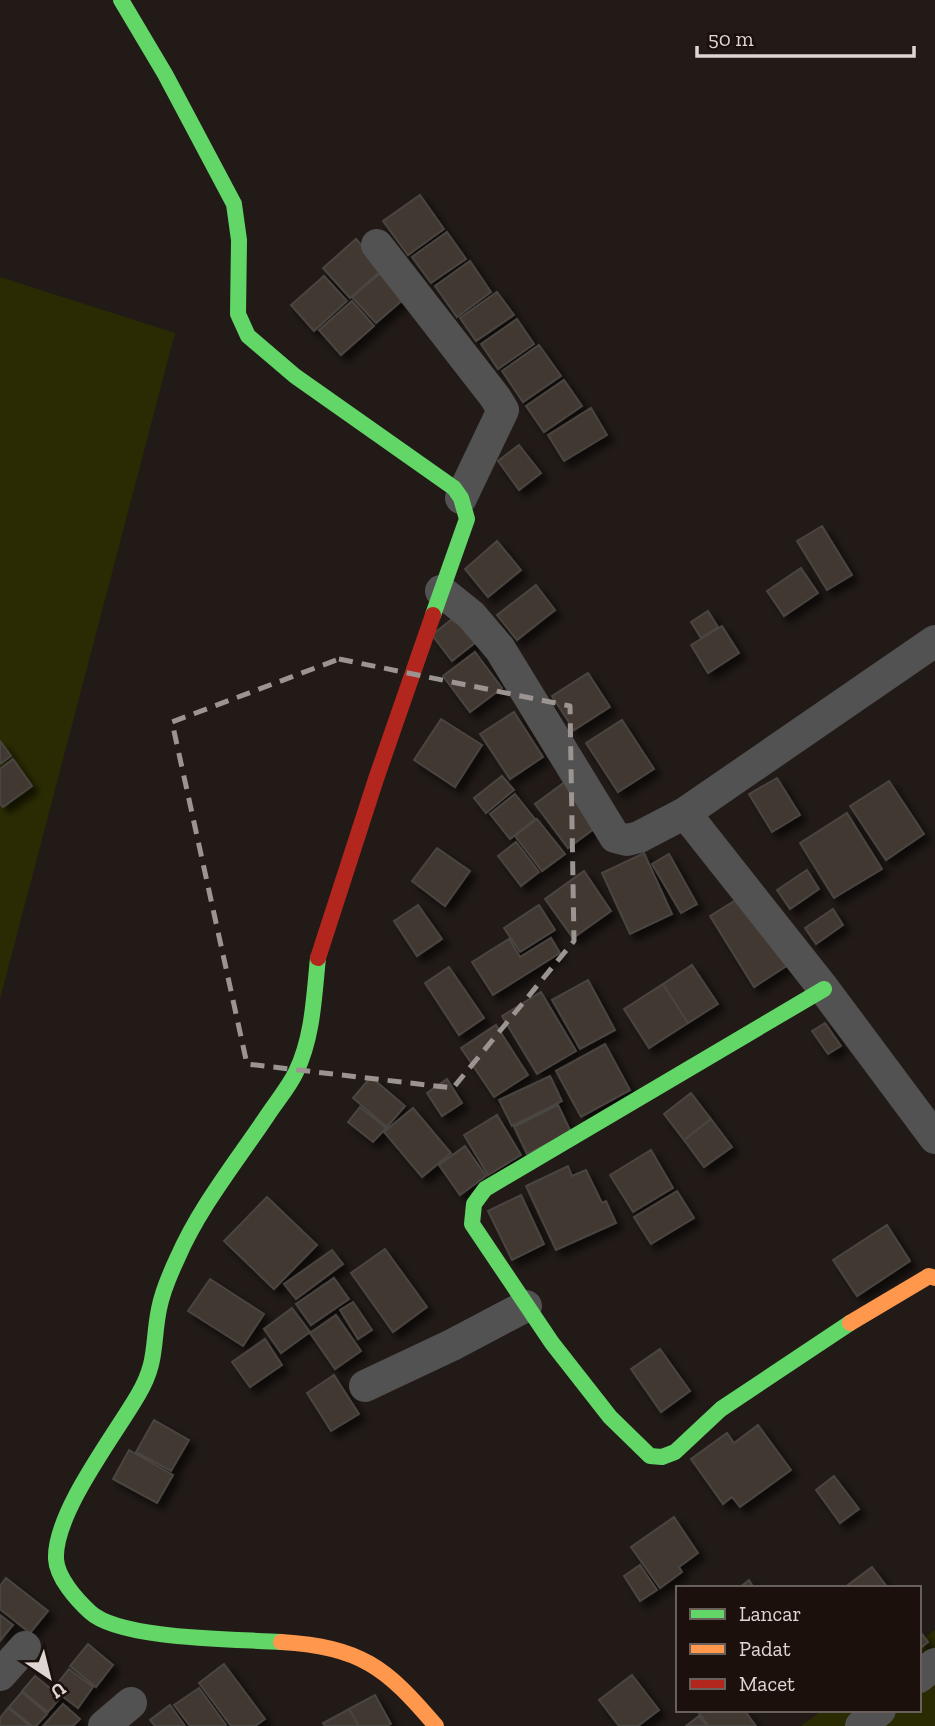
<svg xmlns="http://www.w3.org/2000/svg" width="935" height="1726" font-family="'Zilla Slab',serif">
	<defs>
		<filter id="shadow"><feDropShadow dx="6" dy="6" stdDeviation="3.5" flood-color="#0009"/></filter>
	</defs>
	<rect width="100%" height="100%" fill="#211a17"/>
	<!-- green -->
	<path fill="#2b2b03" d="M0,277l175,56 -175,666z
		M935,1630v96h-134l22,-16h96v-69z"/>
	<!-- building -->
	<path fill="#423931" stroke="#494440" stroke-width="2" filter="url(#shadow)" d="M420,195l24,34 -36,26 -25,-34z
		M447,232l19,27 -35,24 -19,-26z
		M356,239l27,30 -33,29 -27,-30z
		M470,261l21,31 -34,25 -22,-31z
		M382,272l23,26 -29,25 -24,-26z
		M324,276l23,25 -33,30 -23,-26z
		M497,292l17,23 -38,26 -16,-23z
		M352,301l22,25 -33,29 -22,-25z
		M517,319l17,25 -36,25 -17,-25z
		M539,345l22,31 -38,26 -21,-31z
		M564,380l18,26 -38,26 -18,-26z
		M591,408l16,27 -43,26 -16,-26z
		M519,445l22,28 -22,17 -21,-29z
		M822,526l30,49 -25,15 -30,-49z
		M497,541l24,29 -33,27 -23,-28z
		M801,568l17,25 -34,23 -17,-25z
		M536,585l19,25 -38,30 -20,-25z
		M708,611l10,16 -17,11 -10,-16z
		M461,612l20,26 -29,23 -20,-26z
		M722,626l17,27 -31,20 -17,-28z
		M475,652l27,36 -32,24 -27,-36z
		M588,673l22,34 -36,23 -22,-34z
		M514,712l29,45 -33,22 -30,-45z
		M441,719l41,26 -27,42 -41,-27z
		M622,720l32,49 -36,23 -32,-49z
		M0,741l11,15 -11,8z
		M13,759l19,27 -29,21 -3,-3v-35z
		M502,776l12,14 -28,23 -12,-15z
		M777,778l23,37 -28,17 -23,-38z
		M569,779l33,44 -34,25 -33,-44z
		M889,781l35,53 -38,26 -36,-54z
		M515,794l20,25 -25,20 -20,-25z
		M847,813l35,56 -48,29 -34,-55z
		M537,819l28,35 -23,17 -27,-35z
		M516,842l23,30 -18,14 -23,-30z
		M437,848l33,23 -25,35 -33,-25z
		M644,853l28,61 -42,20 -28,-61z
		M669,854l28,50 -16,9 -29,-49z
		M807,870l12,19 -29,20 -13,-19z
		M584,871l27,40 -38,27 -28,-39z
		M739,898l52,65 -37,24 -44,-71z
		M418,905l24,34 -25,17 -23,-35z
		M539,905l16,25 -35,22 -16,-24z
		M833,909l10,16 -27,19 -11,-16z
		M551,938l9,15 -67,42 -21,-33 37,-23 11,18z
		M692,965l26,39 -30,19 -25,-39z
		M449,967l35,51 -25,17 -34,-52z
		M588,980l27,50 -35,19 -28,-49z
		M663,984l25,39 -39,25 -25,-39z
		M541,992l35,59 -39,23 -35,-58z
		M825,1023l16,23 -13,8 -16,-23z
		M496,1025l32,50 -34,22 -33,-49z
		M605,1044l25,46 -49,27 -25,-46z
		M550,1076l12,25 -50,25 -13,-26z
		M371,1077l34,29 -18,21 -34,-29z
		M447,1079l15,24 -20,13 -15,-23z
		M691,1093l20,26 -27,21 -20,-26z
		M558,1105l13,27 -44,22 -13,-27z
		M360,1107l26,21 -13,14 -25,-20z
		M413,1108l38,45 -29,24 -38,-45z
		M497,1115l24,40 -33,20 -24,-40z
		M711,1119l21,28 -28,20 -20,-27z
		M465,1146l21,30 -26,19 -21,-30z
		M651,1150l22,38 -40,24 -23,-37z
		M568,1166l4,10 14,-6 16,33 4,-2 10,22 -60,27 -30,-64z
		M677,1191l17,27 -43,26 -17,-27z
		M521,1195l23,49 -32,16 -24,-49z
		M267,1197l50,48 -43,44 -50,-48z
		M887,1225l23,36 -53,35 -24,-36z
		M385,1249l42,58 -34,25 -42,-59z
		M332,1250l11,14 -47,35 -12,-15z
		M334,1278l15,21 -38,26 -15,-21z
		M210,1279l54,35 -21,32 -55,-35z
		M353,1302l19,28 -14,9 -18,-29z
		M292,1308l18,24 -29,21 -17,-24z
		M336,1315l25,36 -26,18 -25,-36z
		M265,1339l17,26 -32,22 -18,-25z
		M660,1349l30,42 -29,21 -30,-43z
		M334,1375l25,39 -28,17 -24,-38z
		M154,1420l35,20 -18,31 -35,-19z
		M758,1425l33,45 -51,37 -8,-10 -9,7 -32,-45 36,-26 7,10z
		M129,1450l44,25 -16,28 -44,-24z
		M834,1476l25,33 -19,14 -24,-33z
		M674,1517l24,36 -19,14 3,5 -22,16 -29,-41z
		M640,1565l17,25 -17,11 -16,-25z
		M872,1567l16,21h-44z
		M6,1578l42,33 -18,22 -30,-24v-23z
		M749,1580l5,8h-15z
		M0,1615l13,10 -13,16z
		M919,1630l9,12 -9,7z
		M88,1644l25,21 -17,22 -26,-21z
		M224,1664l41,55 -10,7h-24l-32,-43z
		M69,1669l24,18 -15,21 -25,-19z
		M632,1675l27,35 -21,16h-19l-20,-26z
		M35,1676l26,21 -13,15 -26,-21z
		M199,1688l27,37 -1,1h-35l-16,-21z
		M22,1692l25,22 -11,12h-4l-23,-19z
		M375,1695l16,29 -5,2h-27l-10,-17z
		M63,1704l17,15 -7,7h-30z
		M170,1705l15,21h-30l-5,-6z
		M8,1708l22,18h-30v-8z
		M349,1709l10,17h-34l-2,-3z
		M700,1710h44l12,16h-47l-11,-14z
		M699,1716l8,10h-21z"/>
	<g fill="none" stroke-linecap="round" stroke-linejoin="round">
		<!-- street -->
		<path stroke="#525252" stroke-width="32" d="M377,245l118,152 8,13 -42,88
			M441,591l30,24 29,34 115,188 12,3 12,-3 46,-24 250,-172
			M685,813l139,176 111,149
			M365,1386l87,-41 74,-39
			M0,1675l25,-28
			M919,1677l16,-13
			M104,1726l27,-23
			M861,1726l19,-16"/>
		<!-- fast -->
		<path stroke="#63d668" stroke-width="16" d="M121,0l44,74 69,130 5,36 -1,74 10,22 47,40 159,112 7,10 6,21 -34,96
			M824,989l-339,200 -11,15 -2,20 80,119 58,74 40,39 12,1 13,-5 46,-43 129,-86
			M281,1642c-44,-3 -161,-2 -191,-30 -13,-12 -33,-34 -34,-53 -2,-46 59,-124 82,-164 20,-34 14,-51 21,-86 3,-16 11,-35 18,-50 22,-51 59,-97 90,-143 9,-14 22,-29 29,-44 17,-35 18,-76 22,-114"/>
		<!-- slow -->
		<path stroke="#ff974d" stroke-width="16" d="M850,1323l79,-47 6,2
			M281,1642c80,5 105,25 155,84"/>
		<!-- jam -->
		<path stroke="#b3261e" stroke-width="16" d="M318,958l58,-179 57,-164"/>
	</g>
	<!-- marked area -->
	<path fill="none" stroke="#9c9491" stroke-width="5" stroke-dasharray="14 9" stroke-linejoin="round" d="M339,659l231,47 4,235 -121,147 -206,-24 -75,-342z"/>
	<!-- legend -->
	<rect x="676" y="1586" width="245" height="126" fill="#1b100b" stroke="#695f5b" stroke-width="2"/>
	<rect x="690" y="1609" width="35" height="10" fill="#63d668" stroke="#695f5b" stroke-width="2"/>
	<text x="739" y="1621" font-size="21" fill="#ded6d2">Lancar</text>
	<rect x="690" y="1644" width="35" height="10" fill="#ff974d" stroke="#695f5b" stroke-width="2"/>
	<text x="739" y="1656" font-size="21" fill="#ded6d2">Padat</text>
	<rect x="690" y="1679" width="35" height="10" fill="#b3261e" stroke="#695f5b" stroke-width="2"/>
	<text x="739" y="1691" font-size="21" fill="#ded6d2">Macet</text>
	<!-- north arrow -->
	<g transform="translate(49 1677) rotate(145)" stroke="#1b100b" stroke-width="5" paint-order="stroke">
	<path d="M0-5L12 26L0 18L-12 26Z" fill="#ded6d2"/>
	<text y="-10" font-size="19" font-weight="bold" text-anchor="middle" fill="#ded6d2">U</text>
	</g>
	<!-- scale -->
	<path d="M697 46v10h217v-10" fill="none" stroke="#ded6d2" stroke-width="3.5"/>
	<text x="708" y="46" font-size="21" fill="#ded6d2" stroke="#1b100b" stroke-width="5" paint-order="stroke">50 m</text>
</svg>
